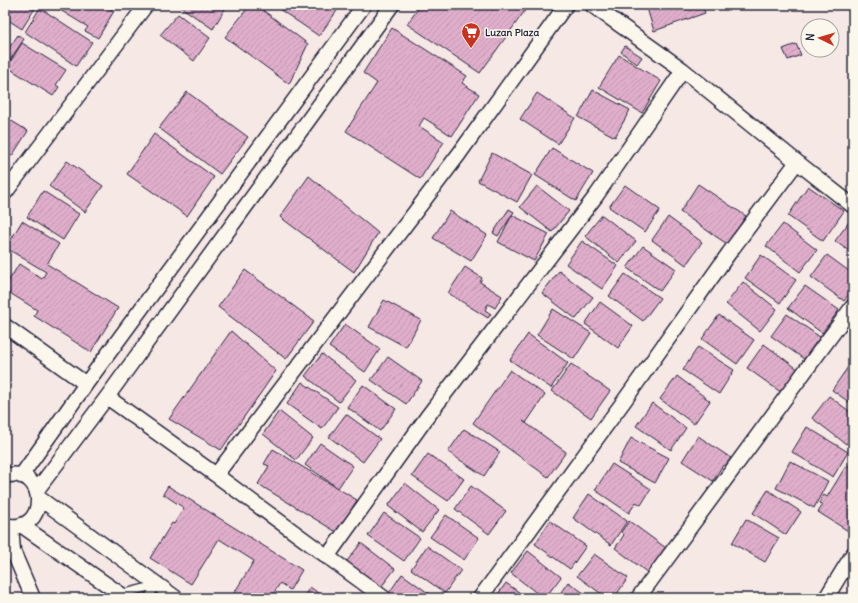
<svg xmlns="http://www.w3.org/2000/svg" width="858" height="603" font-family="Delius,sans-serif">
	<defs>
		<pattern id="building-hatch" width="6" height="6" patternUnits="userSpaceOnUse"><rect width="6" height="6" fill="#e0aecb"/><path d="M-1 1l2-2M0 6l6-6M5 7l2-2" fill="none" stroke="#c095af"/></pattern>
	</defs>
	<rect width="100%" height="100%" fill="#f6e8e5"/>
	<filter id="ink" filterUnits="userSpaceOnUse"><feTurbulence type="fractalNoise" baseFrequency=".025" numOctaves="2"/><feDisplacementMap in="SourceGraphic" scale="8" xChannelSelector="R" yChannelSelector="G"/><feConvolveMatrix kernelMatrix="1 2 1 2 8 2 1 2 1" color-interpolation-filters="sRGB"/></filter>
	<g filter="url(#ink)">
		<!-- building -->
		<path fill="url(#building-hatch)" stroke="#22223b" d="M5,5h32l-15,24 -17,-11z
			M56,5h48l10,6 -16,27 -13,-7 3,-4 -33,-20z
			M178,5h45l3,2 -13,22z
			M250,5h6l52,39 -19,40 -64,-47z
			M282,5h59l-22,31 -40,-27z
			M421,5h108l-49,68 -73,-49z
			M646,5h56l3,8 -51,18z
			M40,8l52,34 -16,24 -51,-34z
			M178,14l32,24 -16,23 -34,-26z
			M392,28l75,48 -5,7 17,11 -27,42 -28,-18 -5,8 25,16 -24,37 -74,-48 31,-48 -14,-10z
			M18,35l6,4 -16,24 -3,-2v-7z
			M22,43l44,27 -10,15 3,2 -6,9 -46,-29z
			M796,44l5,11 -13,5 -5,-11z
			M625,46l17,11 -5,7 -16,-12z
			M619,55l42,26 -19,32 -43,-26z
			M593,90l37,20 -15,27 -37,-20z
			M187,92l61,45 -28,37 -61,-46z
			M537,93l38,25 -17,26 -38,-25z
			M5,117l23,14 -16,25 -7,-4z
			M154,134l60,43 -27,39 -60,-42z
			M552,148l41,25 -17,28 -41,-26z
			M492,153l40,22 -15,27 -39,-21z
			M67,161l36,25 -18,26 -36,-26z
			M309,176l69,57 -24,39 -74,-55z
			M698,184l48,32 -19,28 -47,-32z
			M625,185l35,25 -15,22 -36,-25z
			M537,186l32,25 -17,21 -32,-25z
			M808,186l36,25 -21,30 -35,-25z
			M43,191l36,23 -16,26 -36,-23z
			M509,209l5,3 -16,24 -5,-3z
			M450,211l37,24 -16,26 -38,-23z
			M512,215l37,19 -15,27 -36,-19z
			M602,215l34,26 -17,22 -34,-27z
			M668,217l34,25 -16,23 -34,-25z
			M852,218l1,1v35l-18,-13z
			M22,221l37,23 -12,20 71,44 -27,44 -57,-36 3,-6 -32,-20v-3l14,-23 23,15 4,-7 -40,-24z
			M783,224l34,26 -17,22 -34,-26z
			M582,241l36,25 -16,23 -36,-25z
			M643,246l33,23 -16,22 -33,-23z
			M761,255l35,25 -16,23 -35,-25z
			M827,255l26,19v14l-9,13 -33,-24z
			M465,267l17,11 -2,4 22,14 -7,12 -7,-4 -3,6 6,4 -3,4 -40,-25z
			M245,270l69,51 -28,38 -68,-52z
			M559,271l34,26 -17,22 -34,-26z
			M625,274l35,24 -17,23 -34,-25z
			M743,282l34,27 -17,22 -34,-27z
			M805,286l34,24 -17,23 -34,-25z
			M384,300l37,20 -15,27 -37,-20z
			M600,302l33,24 -15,22 -33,-24z
			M553,309l38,24 -17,26 -37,-24z
			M787,314l33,23 -16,22 -33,-23z
			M719,315l35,25 -17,24 -35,-25z
			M345,324l35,25 -15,23 -36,-25z
			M231,331l45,40 -55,79 -52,-31z
			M528,334l40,29 -17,25 -41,-28z
			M764,344l35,26 -17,23 -35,-25z
			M698,347l36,23 -15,24 -36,-24z
			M322,354l34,26 -17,22 -34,-26z
			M388,357l34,24 -16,23 -35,-24z
			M571,364l39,27 -19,27 -39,-27z
			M848,367l5,4v34l-21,-15z
			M510,370l35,25 -19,28 -3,-2 43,31 -18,25 -75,-54z
			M677,376l33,25 -16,23 -34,-25z
			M302,382l36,25 -16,22 -35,-25z
			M363,385l33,24 -16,22 -33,-24z
			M829,396l24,18v21l-7,9 -34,-26z
			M652,403l34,25 -15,22 -35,-24z
			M279,411l34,27 -17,22 -33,-26z
			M346,414l34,25 -17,23 -34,-25z
			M807,427l41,25 -15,25 -41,-25z
			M464,429l36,23 -16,24 -36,-24z
			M698,436l33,22 -6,8 -2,-1 -10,16 -31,-20z
			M631,438l38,20 -14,25 -37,-20z
			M320,443l33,23 -15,22 -33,-23z
			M273,449l84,51 -19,33 -80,-49 11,-18 -5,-2z
			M428,454l36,25 -16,22 -36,-25z
			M852,460l1,1v73l-35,-22 5,-7 -4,-2 5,-8 3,2 19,-31 2,1z
			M790,461l38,20 -14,27 -38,-20z
			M612,464l39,25 -10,16 -5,-3 -7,11 -34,-23z
			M405,483l34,27 -17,22 -34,-26z
			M168,486l134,84 -12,20 -10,-7 -9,15h-40l23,-37 -35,-22 -28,45 -41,-26 22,-35 2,1 10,-16 -21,-14z
			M471,486l35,25 -17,23 -34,-25z
			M768,490l33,22 -15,23 -33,-22z
			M589,494l38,27 -16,24 -38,-27z
			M384,513l36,25 -16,23 -36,-25z
			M446,515l33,23 -15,22 -34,-23z
			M746,519l33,19 -14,24 -33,-19z
			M550,521l36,25 -16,23 -35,-25z
			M629,521l37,27 -18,25 -33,-25 9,-13 -3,-3z
			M361,543l34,26 -17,22 -34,-26z
			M427,546l34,24 -16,23 -34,-24z
			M528,551l33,26 -16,21h-2l-32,-25z
			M594,554l34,24 -14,20h-7l-30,-22z
			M402,574l33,24h-46l-2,-2z
			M568,582l23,16h-34z
			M506,583l21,15h-32z
			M310,587l15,11h-22z"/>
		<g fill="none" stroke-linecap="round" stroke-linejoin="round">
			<defs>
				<path id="service" d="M121,594l36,-9 -9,13"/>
				<path id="minor" d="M592,5l91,65 114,92 56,44
					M5,193l141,-188
					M5,326l81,58
					M107,397l109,78 168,123
					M216,475l243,-321 107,-149
					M5,476c43,-12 45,60 0,49
					M21,476l65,-92 278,-379
					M37,490l70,-93 285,-392
					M39,498l137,100
					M21,525l105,73
					M11,526l2,25 20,47
					M327,557l100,-140 169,-221 87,-126
					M480,598l144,-197 105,-148 68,-91
					M638,598l215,-292
					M826,598l27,-44"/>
			</defs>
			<!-- service casing -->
			<use href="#service" stroke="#22223b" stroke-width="10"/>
			<!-- minor casing -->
			<use href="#minor" stroke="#22223b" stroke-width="17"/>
			<!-- service -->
			<use href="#service" stroke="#fbf7ec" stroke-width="7"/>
			<!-- minor -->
			<use href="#minor" stroke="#fbf7ec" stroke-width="14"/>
		</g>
	</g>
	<!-- icons -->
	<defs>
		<symbol id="supermarket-pin" viewBox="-11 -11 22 30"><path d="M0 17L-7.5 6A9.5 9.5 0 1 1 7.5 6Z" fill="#c8321e" stroke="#fbf7ec"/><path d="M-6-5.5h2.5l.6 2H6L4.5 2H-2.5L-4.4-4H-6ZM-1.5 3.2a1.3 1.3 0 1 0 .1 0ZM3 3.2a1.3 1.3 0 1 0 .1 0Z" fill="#fff"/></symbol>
	</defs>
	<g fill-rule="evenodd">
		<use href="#supermarket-pin" x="460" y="21" width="22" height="30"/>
	</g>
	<g text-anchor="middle" stroke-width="3" stroke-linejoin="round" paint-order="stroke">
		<!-- poi labels -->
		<g font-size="10" font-weight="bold" fill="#22223b" stroke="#fbf7ec" text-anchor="start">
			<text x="485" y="36">Luzan Plaza</text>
		</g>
	</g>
	<!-- margin -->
	<rect width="858" height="603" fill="none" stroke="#fbf7ec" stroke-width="20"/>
	<rect x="10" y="10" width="838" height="583" fill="none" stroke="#22223b" stroke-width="1.5" filter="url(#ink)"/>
	<!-- north arrow -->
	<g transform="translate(820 38) rotate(275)"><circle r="19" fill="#fbf7ec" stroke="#a4a2a5"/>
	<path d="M0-3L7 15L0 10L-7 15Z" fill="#c8321e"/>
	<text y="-6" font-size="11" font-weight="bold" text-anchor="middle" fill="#22223b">N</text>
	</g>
</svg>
